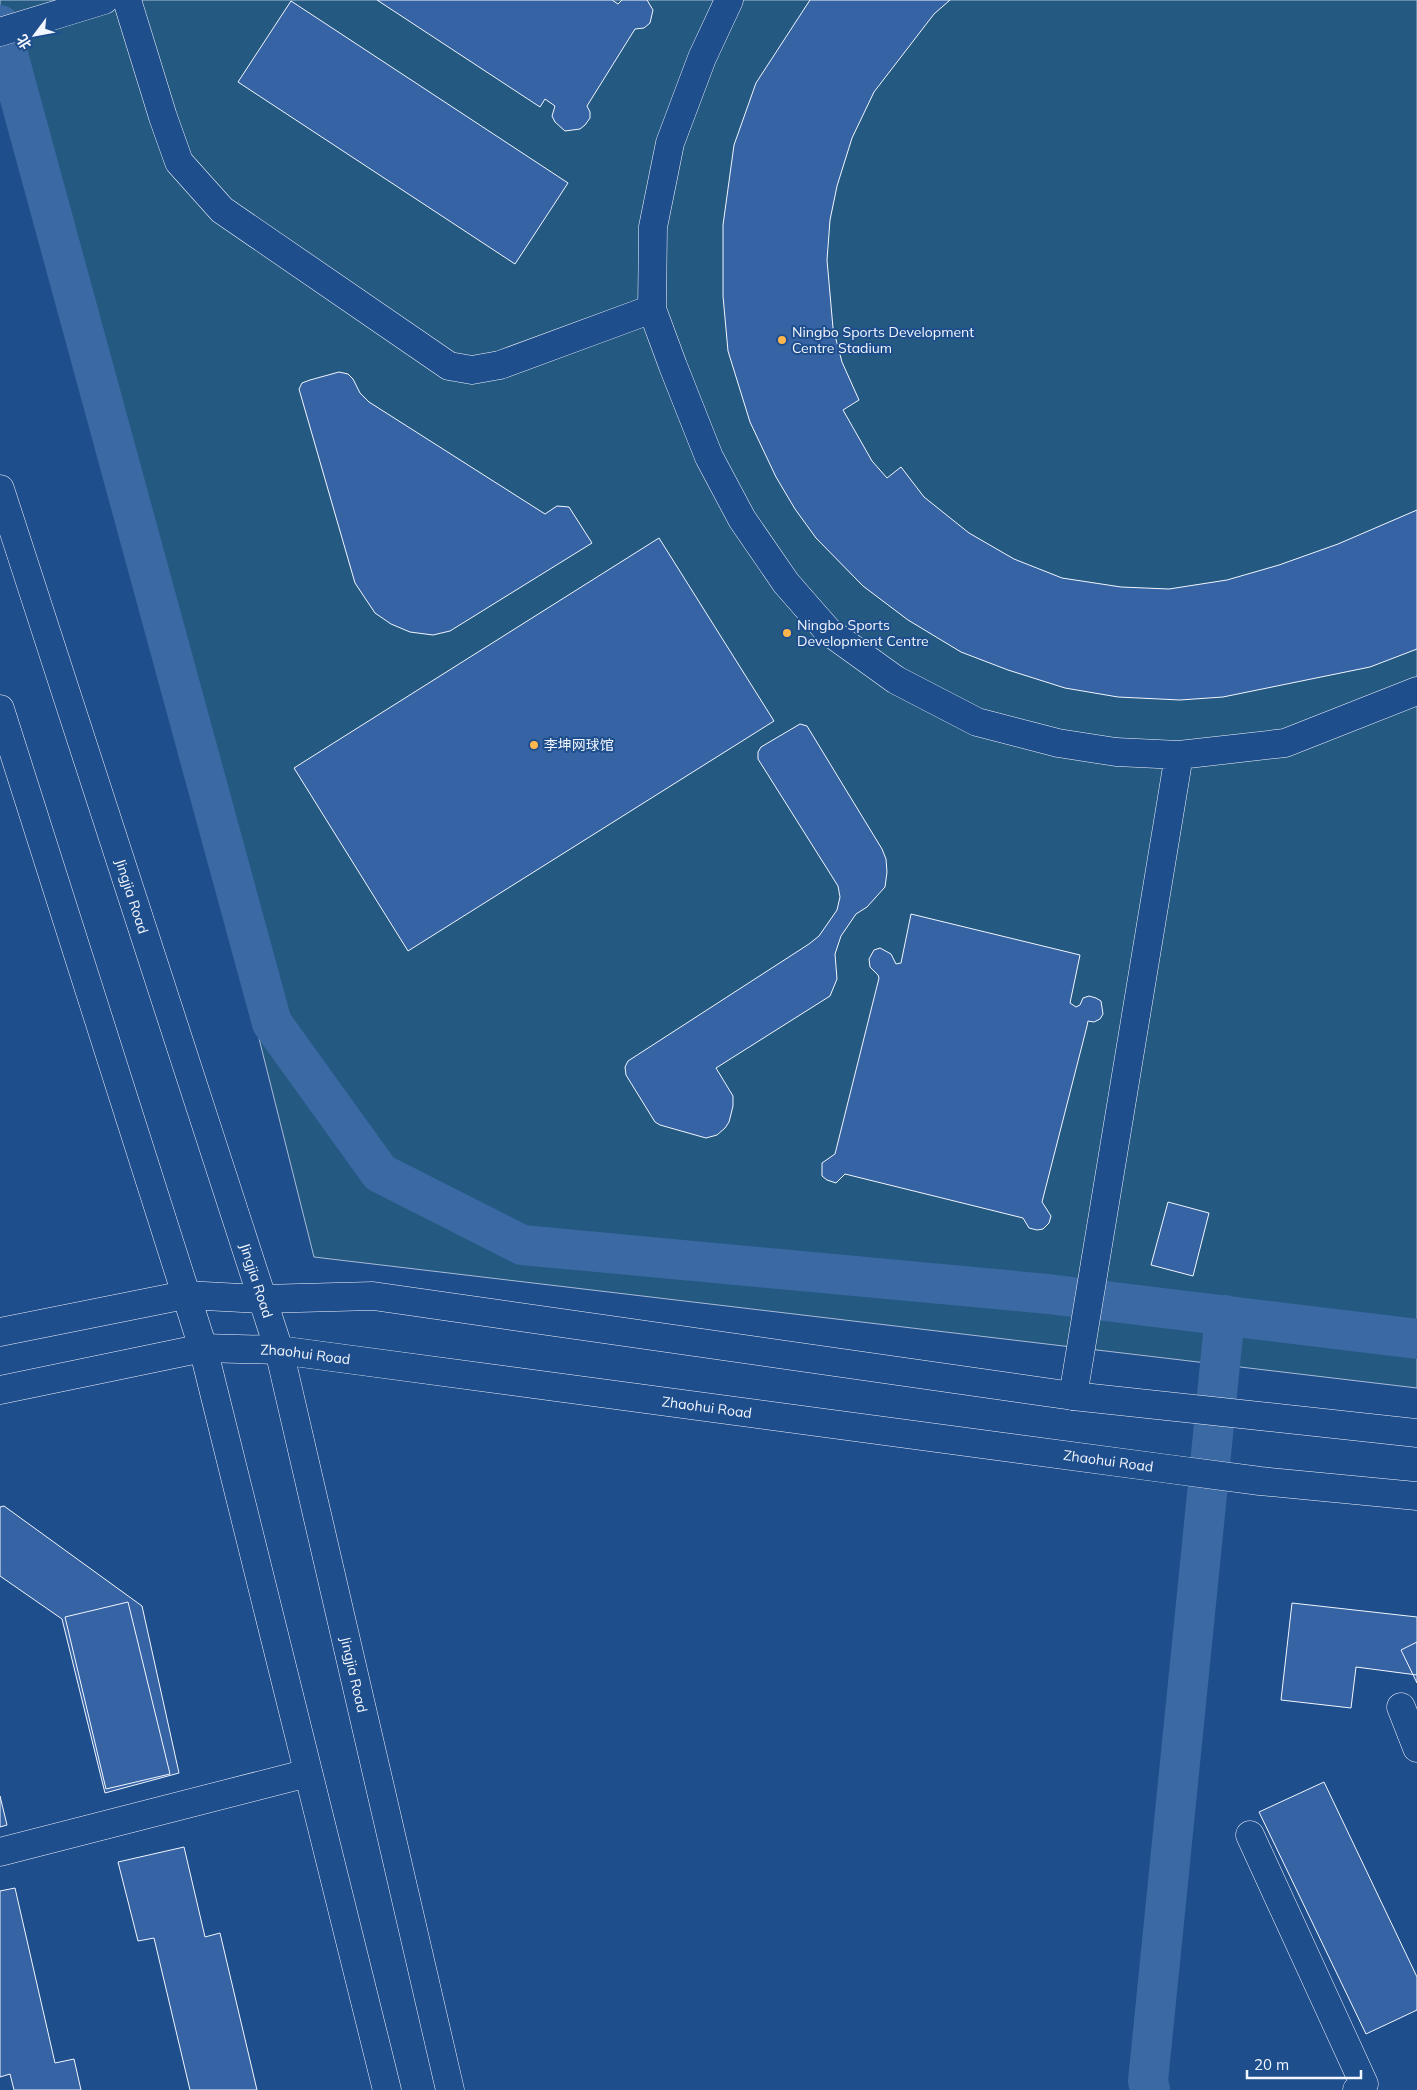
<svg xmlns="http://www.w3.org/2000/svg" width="1417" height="2090" font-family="Mulish,'Noto Sans SC',sans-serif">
	<rect width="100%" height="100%" fill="#1f4e8c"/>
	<!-- green -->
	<path fill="#245a82" stroke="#a8bbd7" d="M0,0h1417v1388l-1103,-131 -314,-1247z"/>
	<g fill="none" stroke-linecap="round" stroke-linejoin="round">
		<!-- canal -->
		<path stroke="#3b69a3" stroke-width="40" d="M0,25l272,998 108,150 142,72 526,49 369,45
			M1150,2090l-2,-9 77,-766"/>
	</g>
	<!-- building -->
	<path fill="#3563a3" stroke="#f2f6ff" d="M377,0h235l6,4 4,-4h25l6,10 -3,13 -6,5 -9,1 -48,77 3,6v6l-5,7 -5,4 -15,2 -10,-9 -3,-6 3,-10 -10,-7 -5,8z
		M810,0h140l-16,14 -60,78 -22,46 -15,48 -7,34 -3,40 6,68 9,34 17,38 -16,10 29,51 15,17 14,-11 23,30 45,36 45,26 48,19 59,9 48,2 58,-9 52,-15 59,-21 79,-34v139l-47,18 -147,30 -43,3 -62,-3 -53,-9 -57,-18 -47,-18 -53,-32 -45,-34 -47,-48 -21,-29 -19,-32 -26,-55 -22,-71 -5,-55v-71l11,-80 22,-62z
		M291,1l277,182 -53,81 -277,-182z
		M339,372l9,2 5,5 7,14 9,9 176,112 12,-8 12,1 23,36 -142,88 -17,4 -23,-3 -19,-8 -16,-11 -20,-30 -56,-194 3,-6 8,-3z
		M659,538l115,183 -366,230 -114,-183z
		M800,724l7,2 75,123 4,10 1,13 -2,15 -18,20 -11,7 -15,22 -6,18 2,25 -7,17 -114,72 17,28v10l-4,16 -4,6 -8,7 -11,3 -46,-13 -5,-3 -29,-47 -1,-8 3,-6 181,-117 10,-8 18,-26 3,-13 -2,-11 -80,-127v-7l3,-5z
		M911,914l169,41 -10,48 6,4 4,-2 3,-7 6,-2 7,2 5,3 2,13 -3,5 -6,3 -6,-1 -1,5 -45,176 9,14 -2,7 -6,6 -6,1 -8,-2 -6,-10 -178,-44 -9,9 -9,-3 -5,-4v-13l13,-9 44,-176 -1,-3 -8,-8 -1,-8 5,-9 6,-2 11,6 5,10 5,-1z
		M1168,1202l41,11 -16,63 -42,-11z
		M4,1506l138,100 37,167 -74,20 -43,-174 -62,-43v-69z
		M128,1602l42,172 -64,15 -41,-172z
		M1292,1603l125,14v58l-61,-8 -5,41 -70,-8z
		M1417,1642v41l-16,-33z
		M1324,1782l93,195v33l-51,24 -107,-222z
		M0,1796l7,29 -7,2z
		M184,1847l21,90 15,-4 37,157h-67l-36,-152 -16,3 -20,-79z
		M15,1888l40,175 19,-4 7,31h-67l-4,-16 -10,3v-186z"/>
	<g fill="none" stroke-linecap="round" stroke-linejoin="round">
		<defs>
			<path id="minor" d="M127,0l36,117 16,45 43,48 227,156 23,4 28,-5 152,-56
				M729,0l-27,58 -32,85 -17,84 -1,82 21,57 36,91 33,62 44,64 42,48 68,49 81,42 81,21 58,9 63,3 106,-12 132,-52
				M0,32l104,-32
				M1073,1396l106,-641
				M1401,1707l16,41
				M1250,1835l114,249 -7,6
				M0,1852l308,-79"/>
			<g id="major">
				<path id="s1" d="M0,489l279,861 171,740"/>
				<path d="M0,709l203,639 184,742"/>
				<path d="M0,1332l185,-37 77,4 111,-3 700,100 344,37"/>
				<path id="s2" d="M0,1390l203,-42 76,2 890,119 91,12 157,15"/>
			</g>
		</defs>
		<!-- minor casing -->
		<use href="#minor" stroke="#f2f6ff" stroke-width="29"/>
		<!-- major casing -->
		<use href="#major" stroke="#f2f6ff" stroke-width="29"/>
		<!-- minor -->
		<use href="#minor" stroke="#1f4e8c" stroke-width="28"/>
		<!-- major -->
		<use href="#major" stroke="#1f4e8c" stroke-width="28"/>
	</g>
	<!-- markers -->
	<g fill="#ffb74d" stroke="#1f4e8c" stroke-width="2">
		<circle cx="782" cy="340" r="5"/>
		<circle cx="787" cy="633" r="5"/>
		<circle cx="534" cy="745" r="5"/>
	</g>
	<g text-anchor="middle" stroke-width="4" stroke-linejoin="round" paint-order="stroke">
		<!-- poi labels -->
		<g font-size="14" fill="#f2f6ff" stroke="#1f4e8c" text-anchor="start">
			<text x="792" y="337">Ningbo Sports Development<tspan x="792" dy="16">Centre Stadium</tspan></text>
			<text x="797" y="630">Ningbo Sports<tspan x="797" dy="16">Development Centre</tspan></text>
			<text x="544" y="750">李坤网球馆</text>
		</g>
		<!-- street labels -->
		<g font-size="14" fill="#f2f6ff" stroke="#1f4e8c">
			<text dy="5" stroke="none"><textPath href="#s1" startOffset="428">Jingjia Road</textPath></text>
			<text dy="5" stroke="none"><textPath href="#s1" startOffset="832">Jingjia Road</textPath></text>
			<text dy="5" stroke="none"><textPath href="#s2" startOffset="310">Zhaohui Road</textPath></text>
			<text dy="5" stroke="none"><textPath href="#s2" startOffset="715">Zhaohui Road</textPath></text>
			<text dy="5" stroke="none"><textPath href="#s2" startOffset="1120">Zhaohui Road</textPath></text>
			<text dy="5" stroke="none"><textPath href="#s1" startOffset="1238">Jingjia Road</textPath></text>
		</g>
	</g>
	<!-- north arrow -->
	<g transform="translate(35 35) rotate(238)" stroke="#1f4e8c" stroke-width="4" paint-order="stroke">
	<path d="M0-4L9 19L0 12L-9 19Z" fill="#f2f6ff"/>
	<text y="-8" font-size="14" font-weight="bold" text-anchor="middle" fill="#f2f6ff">北</text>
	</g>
	<!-- scale -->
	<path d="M1247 2070v8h114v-8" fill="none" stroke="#f2f6ff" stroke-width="2.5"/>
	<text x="1254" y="2070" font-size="15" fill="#f2f6ff" stroke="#1f4e8c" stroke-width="4" paint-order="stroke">20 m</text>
</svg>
